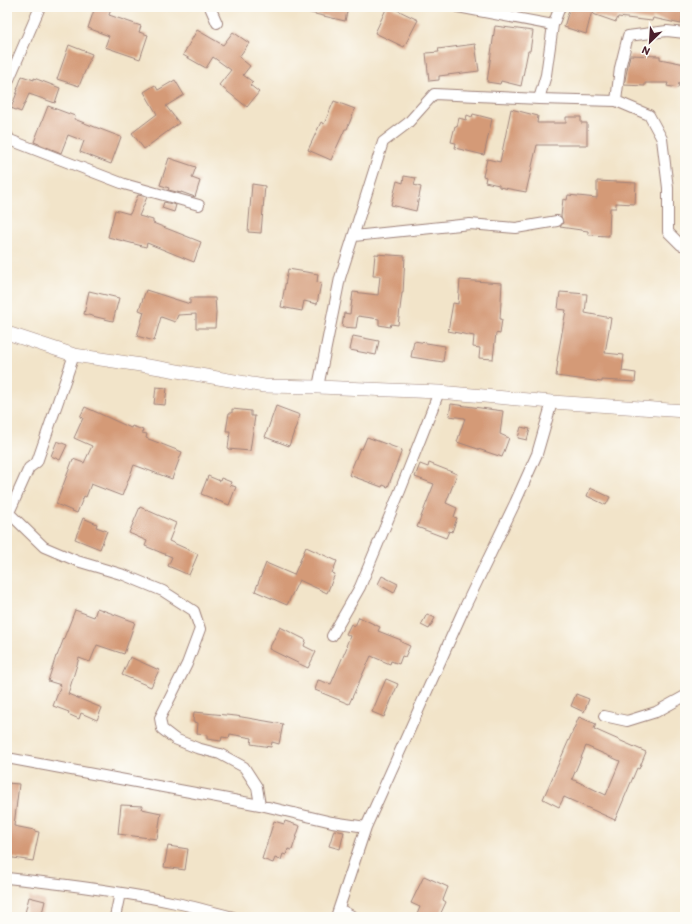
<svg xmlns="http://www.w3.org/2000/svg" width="692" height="924" font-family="Itim,sans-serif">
	<rect width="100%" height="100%" fill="#fdfcf7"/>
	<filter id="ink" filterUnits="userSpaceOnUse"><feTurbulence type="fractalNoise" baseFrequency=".025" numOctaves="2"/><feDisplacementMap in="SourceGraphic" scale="8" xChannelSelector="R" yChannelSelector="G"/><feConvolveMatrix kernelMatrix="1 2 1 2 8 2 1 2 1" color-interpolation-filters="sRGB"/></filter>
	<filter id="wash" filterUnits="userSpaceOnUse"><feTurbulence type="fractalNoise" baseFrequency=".012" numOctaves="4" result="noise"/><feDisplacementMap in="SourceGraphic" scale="16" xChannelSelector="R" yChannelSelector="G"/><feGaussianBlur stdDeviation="0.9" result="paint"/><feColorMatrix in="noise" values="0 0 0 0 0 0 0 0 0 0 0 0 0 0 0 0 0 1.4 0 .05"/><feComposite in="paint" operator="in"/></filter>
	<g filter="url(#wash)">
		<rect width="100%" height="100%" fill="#f2e4c9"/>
		<g id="blocks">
			<!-- building -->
			<path fill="#d49a77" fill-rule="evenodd" d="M95,7h11l5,2 -2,6 32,11 -2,6 9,3 -8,24 -35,-12 4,-11 -21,-8z
				M303,7h45l-3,14 -43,-10z
				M387,7h4l27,13 -14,27 -29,-14z
				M570,7h9l13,4 -6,23 -22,-7z
				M596,7h88l-3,17 -28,-6 -1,3 -34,-4 -2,5 -23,-8z
				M495,26l38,5 -3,20h-2l-7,35 -20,-5 -1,3 -13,-2z
				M197,30l26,15 10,-13 16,11 -10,14 11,9 -7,9 10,7 -3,3 9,7 -12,15 -28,-22 12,-15 -18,-13 -7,11 -23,-13z
				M475,44l4,27 -40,5v4l-10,1 -3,-28 13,-1 -1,-3z
				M69,45l23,9 -13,32 -22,-7z
				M630,55l30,1v3l25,5v20l-6,-1 -1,5 -11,-2 1,-3h-23v3l-21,-1z
				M22,76l12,4v-2l26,10 -5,15 -26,-9 -8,18 -10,-4 7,-18h-1z
				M175,80l9,15 -18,11 13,17 -35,26 -12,-16 25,-19 -13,-22 11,-7 3,5z
				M334,101l21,8 -8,20h-2l-14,31 -23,-10 13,-28 3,2z
				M48,106l27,10 -1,3 47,18 -10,27 -31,-12 4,-11 -16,-6 -7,18 -27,-11z
				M511,109l27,7 -1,7h29v-6h15v6h6v22h-50l-11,47 -27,-5v-2l-14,-3 1,-5 -3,-1 4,-17 13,3z
				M473,114l19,5 -8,36 -29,-7 1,-5 -5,-1 4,-16 2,1 2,-9 7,2 1,-5 5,2z
				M169,158l27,9 -4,11 8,3 -5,16 -14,-5v1l-13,-3 1,-2 -9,-3z
				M404,176l12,2 -2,7 7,2 -5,24 -25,-6 6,-24 6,2z
				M597,181l39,2 -1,21 -19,-1v5h-6l-1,28 -21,-1v-4l-28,-4 3,-4 -2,-7 2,-17 4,1 1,-5 29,3z
				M252,184l13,2 -4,47 -13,-1z
				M138,195l9,2 -8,19 14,4v3l48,19 -7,20 -47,-19 -1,4 -38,-10 7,-27 15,4z
				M164,202l12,3 -2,7 -12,-4z
				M375,254l30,2 -2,37h-1l-4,32 -7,-1 -1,3 -11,-2v-6l-21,-3 -2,12 -14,-1 2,-14 6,1 3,-22 25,3 2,-19h-7z
				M288,269l30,5 -1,8 4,1 -4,21 -13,-3 -2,10 -21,-4z
				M460,280l42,3 -2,36h2l-2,15 -4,-1 -3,26 -14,-1 1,-10 -7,-1 1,-11 -26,-5 5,-28 5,1z
				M146,290l44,14v-6h25l1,14 -1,16h-19v-14l-18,1 -3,7 -14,-5 -7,24 -17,-5 7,-24 -5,-2z
				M89,291l30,7 -6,23 -29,-7z
				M560,292l27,2 -2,19 26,5 -6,35 19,2 -2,16 14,2 -1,9 -33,-2v2l-46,-6 2,-15h-1l9,-51 -8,-1z
				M353,336l26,5 -3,14 -26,-5z
				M414,341l31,5 -2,16 -32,-5z
				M156,387l11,1 -2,17 -11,-1z
				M451,404l52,7 -3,23 9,4 -7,19 -45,-15 8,-24 -16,-2z
				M276,406l24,9 -11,31 -24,-9z
				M85,407l46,21 1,-2 11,4 -1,3 5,1 -1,4 36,14 -10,27 -38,-14 -12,31 -31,-12 -5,13 -2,-1 -7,17 -21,-9 17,-45 11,4 8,-17 -18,-8 9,-20 -3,-1z
				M232,409l19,2v5h4l-5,35 -22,-2 2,-18h-4l3,-18h3z
				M521,427l9,2 -3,11 -9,-2z
				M367,437l35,13 -14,37 -5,-2 -1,2 -33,-12 11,-27 2,1z
				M57,441l10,4 -7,15 -9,-4z
				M429,463l28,11 -11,29 11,5 -3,9 3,1 -5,14 -3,-1 -3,7 -29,-11 17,-43 -19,-7 5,-13 8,3z
				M208,476l12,5 1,-3 10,4 -1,3 6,2 -7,18 -28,-11z
				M590,488l20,9 -4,8 -19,-9z
				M140,507l36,16 -7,18 29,13 -9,21 -21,-9 4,-9 -27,-11 2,-5 -18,-8z
				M83,518l14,6 -1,3 11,4 -7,18 -25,-10z
				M306,547l31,14 -5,12 3,1 -8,19 -28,-13 -12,25 -32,-14 11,-28 28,12z
				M382,576l16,8 -4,9 -16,-9z
				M97,608l38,14 -11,32 -27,-9 -7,17 -11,-4 -11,36 34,14 -5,12 -16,-7 -2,6 -11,-5 1,-2 -16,-6 8,-21 -13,-4 8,-25h1l18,-46 19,7z
				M427,614l8,4 -6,11 -8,-4z
				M359,617l21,10 -2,4 23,9v2l9,4 -5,11 -3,-1 -3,8 -8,-3 -1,3 -19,-8 -22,48 -34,-14 3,-10 13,4 16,-37 -1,-1 4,-10 -4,-2 5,-10 4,2z
				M280,627l26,13 -2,6 12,6 -8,16 -39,-19z
				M130,657l29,13 -8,17 -29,-12z
				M386,679l12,5 -14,33 -12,-5z
				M576,694l13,5 -5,13 -13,-6z
				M194,712l42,4 47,8 -4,20 -7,-2 -1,5 -20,-3 1,-6 -22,-4 -1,4 -7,-1 -1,4 -14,-2v-4l-10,-1 1,-11 -5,-1z
				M579,717l17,7 -2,5 52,23 -7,17 -2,-1 -22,52 -51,-23 -5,10 -16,-8zM586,746l34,15 -14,34 -34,-16z
				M7,783l12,1 -5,42 20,4v1l5,1 -6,29 -26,-4z
				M121,805l22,1 -1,3 19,4 -4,26 -39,-5z
				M274,821l10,3 1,-3 15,5 -8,24 -4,-1 -2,6 -3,-1 -2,6 -6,-2 -2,5 -11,-4z
				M334,830l10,2 -4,17 -11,-3z
				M168,846l20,3 -3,21 -21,-3z
				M424,876l24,11 -5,13 3,2 -7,15h-23l4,-10 -9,-4z
				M29,897l16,4 -4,16h-17z"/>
		</g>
	</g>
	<g filter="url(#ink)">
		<use href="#blocks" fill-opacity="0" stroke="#9e827a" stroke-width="1"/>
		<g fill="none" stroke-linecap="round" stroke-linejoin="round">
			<defs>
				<path id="minor" d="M210,7l7,16
					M458,7l95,18
					M7,84l33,-77
					M539,99l7,-24 7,-50 7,-18
					M616,101l4,-33 8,-32 39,-5 18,2
					M7,135l3,5 114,44 75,21
					M354,236l116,-12 46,4 41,-7
					M318,387l22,-109 43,-136 25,-19 26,-29 105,5 77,2 33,14 13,24 6,49v44l13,13 4,1
					M9,513l35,34 33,14 47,14 39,16 31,20 6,18 -13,35 -27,54 2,11 13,10 22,9 23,6 24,13 13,20 3,18
					M7,517l22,-49 8,-6 37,-107
					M332,636l28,-49 40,-96 39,-99
					M604,716l23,5 29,-9 29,-16
					M7,758l253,47 72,17 34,5
					M7,878c57,6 113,13 169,25 19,4 38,9 57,14
					M339,909l15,8
					M115,917l5,-24
					M336,917l30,-90 96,-214 53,-110 22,-49 15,-52"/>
				<path id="tertiary" d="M7,333l67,22 80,12 110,19 54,1 121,5 113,10 133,9"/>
			</defs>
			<!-- minor casing -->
			<use href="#minor" stroke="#9e827a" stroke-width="12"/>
			<!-- tertiary casing -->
			<use href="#tertiary" stroke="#9e827a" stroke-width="14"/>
			<!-- minor -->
			<use href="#minor" stroke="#fff" stroke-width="10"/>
			<!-- tertiary -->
			<use href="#tertiary" stroke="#fff" stroke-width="13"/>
		</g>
	</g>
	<!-- margin -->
	<rect width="692" height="924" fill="none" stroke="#fdfcf7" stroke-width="24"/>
	<!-- north arrow -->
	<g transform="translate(650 42) rotate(205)" stroke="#fdfcf7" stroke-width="3" paint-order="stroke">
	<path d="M0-3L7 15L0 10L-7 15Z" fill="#4a1f2b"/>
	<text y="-6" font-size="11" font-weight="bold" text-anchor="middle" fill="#4a1f2b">N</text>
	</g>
</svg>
